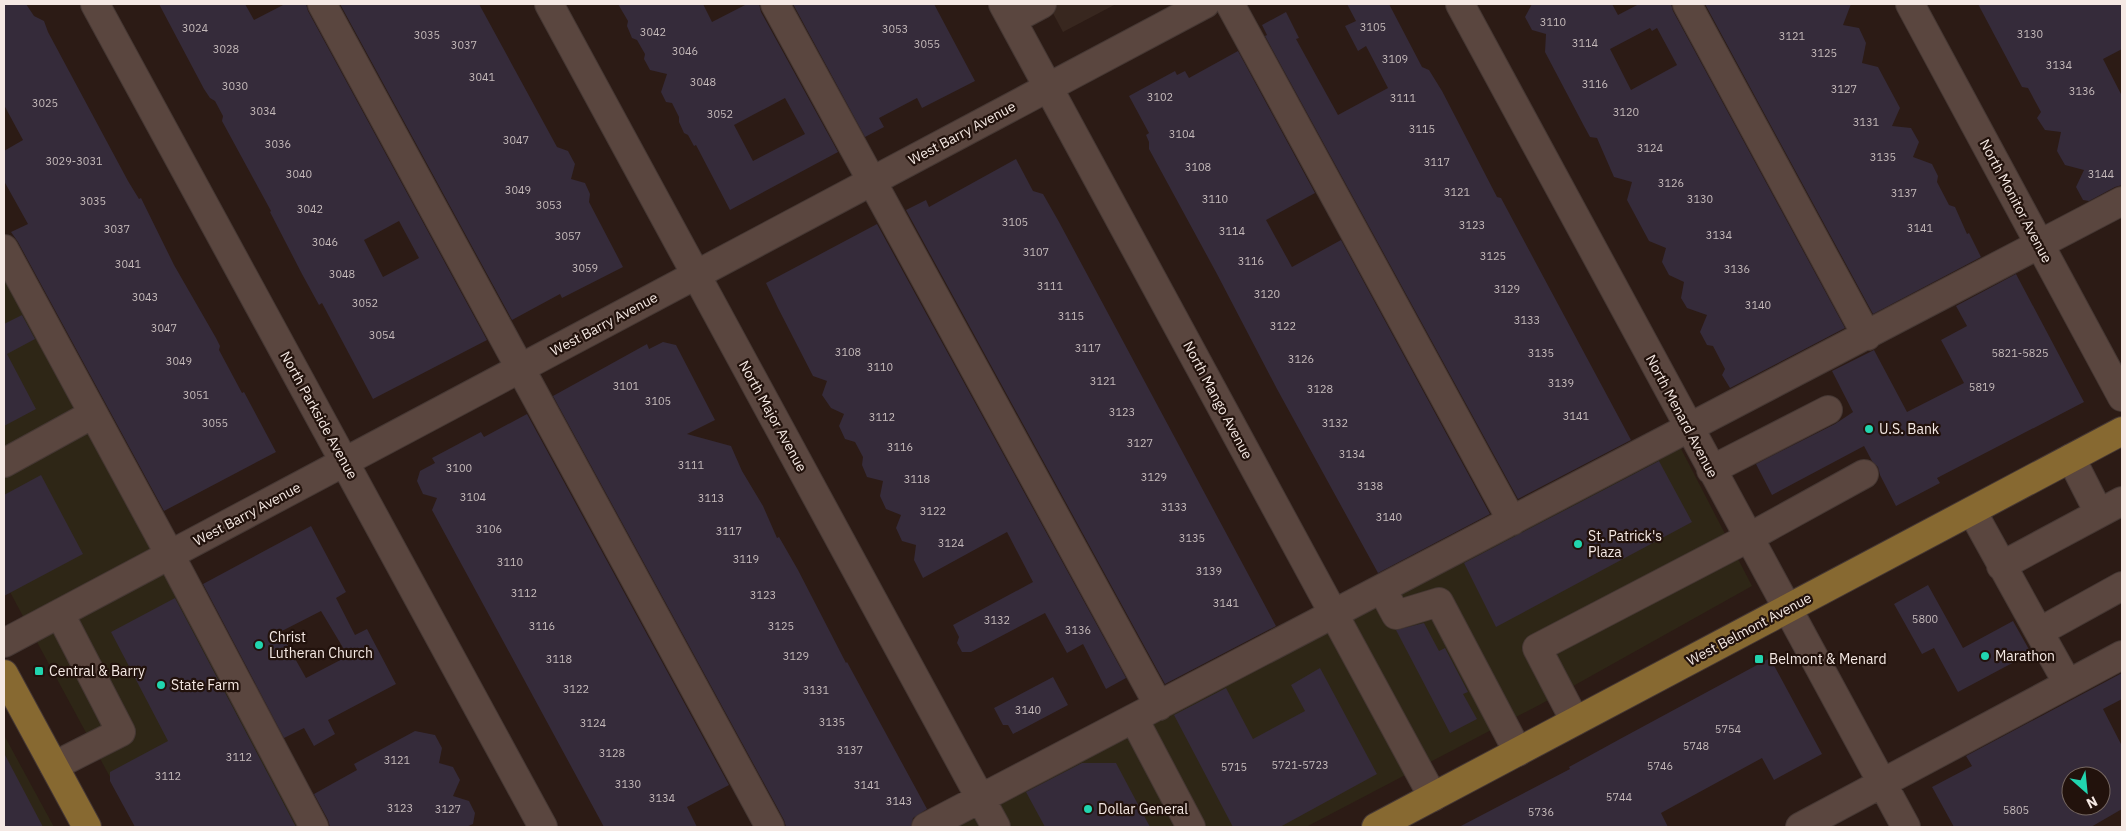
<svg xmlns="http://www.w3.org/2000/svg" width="2126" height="831" font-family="'IBM Plex Sans',sans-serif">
	<rect width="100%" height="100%" fill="#2c1b15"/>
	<!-- commercial -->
	<path fill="#2e2616" d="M4,256l309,571h-176l-133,-246z
		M1676,439l76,147 -211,118 -235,123h-378z
		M4,735l50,92h-50z"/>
	<!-- education -->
	<path fill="#38271f" d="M1048,4h68l-53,28z"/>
	<!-- building -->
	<path fill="#352b3a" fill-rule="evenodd" d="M4,4h22l8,12 10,5 4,11 80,149 11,18 2,-1 33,67 42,73 4,8 -1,4 23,43 2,-1 32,60 -112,59 -146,-269 -7,-10 17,-8 -24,-43v-30l19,-11 -19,-35z
		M159,4h86l9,16 31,-16h21l2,7 179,329 -114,59 -51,-96 -3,2 -17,-31 -32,-62 1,-1 -49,-90 1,-5 -8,-15 -5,-3 -6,-9zM399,221l20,37 -36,19 -19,-37z
		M340,4h139l78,143 11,4 7,13 -4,15 14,4 5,11 -1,8 34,65 -61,31 -2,-4 -48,26z
		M618,4h85l9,18 35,-18h12l2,8 77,140 -108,58 -34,-65 -2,1 -6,-11 -4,-2 -5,-11v-5l-7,-14 -6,-1 -5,-10 6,-18 -17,-4 -6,-11 1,-5 -8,-14 -5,-2 -5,-12 1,-5zM785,98l20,36 -52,27 -19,-36z
		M793,4h141l41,77 -53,27 -5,-10 -38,20 5,9 -19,10z
		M1347,4h42l33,63 7,3 13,21 55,106 4,1 130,242 -113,59 -253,-463 2,-1 -5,-10 24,-13 13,26 -3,1 42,76 50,-27 -22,-42 -8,5 -13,-25 11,-5z
		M1532,4h80l6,11 21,-11h32l2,7 172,317 -115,60 -8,-13 3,-6 -12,-23 -6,-1 -7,-13 7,-17 -20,-7 -6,-10 3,-16 -15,-7 -7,-13 4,-14 -17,-7 -22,-41 5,-18 -18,-5 -17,-39 -7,-1 -6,-11 -39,-74 1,-18 -14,-4 -7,-13zM1650,28l2,3 5,-3 20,37 -46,25 -21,-41z
		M1705,4h146l-8,21 16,3 7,15 -4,20 16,4 22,41 -8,18 19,2 8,14 -6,15 19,7 6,12 -1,6 12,23 6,2 12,27 2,-1 12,24 -108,57z
		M1978,4h144v45l-19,10 19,37v89l-7,2 -26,14 -6,-1 -7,-13 8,-17 -19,-5 -8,-14 4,-19 -16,-2 -8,-12 4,-6 -13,-24 -6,-1z
		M1238,51l77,142 -49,27 26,47 49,-27 149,274 -112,59 -101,-184 -60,-115 -68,-125v-7l-3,-7 3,-2 -20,-37 46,-25 2,4 8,-4 4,7z
		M1016,159l17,32 10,3 16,28 217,404 -111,58 -259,-474 20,-10 3,7z
		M877,224l249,454 -20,11 -23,-45 -16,9 -22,-40 -74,39h-9l-5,-9 2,-6 -6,-12 80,-43 -26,-50 -84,46 -9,-18 2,-15 -14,-4 -6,-13 5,-13 -15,-6 -6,-13 3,-15 -16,-4 -5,-12 1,-8 -8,-15 -10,-3 -6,-13 5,-12 -13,-6 -9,-13 5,-14 -14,-5 -35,-68 -12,-25z
		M2016,274l68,128 -147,76 3,5 -44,23 -16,-31 -2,-8 -6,-6 -8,-15 -92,49 -16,-31 79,-40 18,-12 -21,-41 42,-21 33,62 57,-29 -23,-43 26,-14 -11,-20z
		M22,315l13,24 -28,15 29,55 -32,17v-102z
		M663,342l13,3 39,75 -28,14 44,12 11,25 21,35 14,32 2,-1 19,33 48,93 1,-1 80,147 -14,9 -2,9h-125l-2,-7 -231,-424 94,-52 2,5z
		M527,414l202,371 -42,22 10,20h-93l-172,-317 5,-12 -14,-4 -6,-13 3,-10 15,-8 -3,-5 49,-26 3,5z
		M1659,461l33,61 -196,105 -32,-64z
		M41,475l42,79 -79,42v-101z
		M311,526l35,66 -10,6 19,37 12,-6 29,55 -68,36 7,14 -21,12 -10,-18 -20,10 -81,-154zM321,611l27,45 -42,22 -26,-46z
		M1928,585l35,63 50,-27 18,32 -73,39 -24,-44 -12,6 -28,-50z
		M175,598l121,229h-161l-25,-46v-9l58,-31 -57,-109z
		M1424,623l15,28 6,-3 23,44 -5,2 14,25 -27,14 -54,-103z
		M1770,658l52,96 -48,26 -12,-22 -101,55 7,14h-209l111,-58 -1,-2 51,-28z
		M1320,668l57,106 -97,53h-47l-59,-112 52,-27 27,51 52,-28 -14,-26z
		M2122,673v26l-19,10 19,37v63l-31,18h-137l-22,-40 40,-21 -6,-10zM2071,776h30v30h-30z
		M1053,677l15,28 -55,29 -5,-9h-5l-9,-17z
		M415,731l20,4 7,13 -3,15 14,4 7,13 -7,16 16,5 6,12 -2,11 -7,3h-136l-2,-7 -14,-26 43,-24 -3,-6z
		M4,753l39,74h-39z
		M1082,763h34l34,64h-105l-19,-35z"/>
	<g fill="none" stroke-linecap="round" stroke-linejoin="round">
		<defs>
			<path id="minor" d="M95,4l448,823
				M322,4l448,823
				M549,4l447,823
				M775,4l384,702
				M1003,4l430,793
				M1230,4l282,517
				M1460,4l446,823
				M1687,4l180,332
				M1910,4l212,393
				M1012,20l30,-16
				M4,249l166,306 144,272
				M2071,458l28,55
				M4,463l89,-49
				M1711,470l117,-60
				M1972,511l67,121 83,-46
				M2001,566l121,-65
				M1382,589l14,26 43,-13 79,150
				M2039,632l29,52
				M4,643l1201,-639
				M1134,719l57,108
				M1575,721l-38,-73 211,-110 116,-64
				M54,766l67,-34 -61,-118
				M926,827l1196,-626
				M1800,827l322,-172"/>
			<path id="major" d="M4,674l83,153
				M1376,827l746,-396"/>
		</defs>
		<!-- minor casing -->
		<use href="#minor" stroke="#463834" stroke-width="30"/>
		<!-- major casing -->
		<use href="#major" stroke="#463834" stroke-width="30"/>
		<!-- minor -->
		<use href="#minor" stroke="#5a463f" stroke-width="28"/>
		<!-- major -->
		<use href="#major" stroke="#876931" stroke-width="28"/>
	</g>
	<!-- markers -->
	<g fill="#21d5af" stroke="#22120c" stroke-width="2">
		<circle cx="1869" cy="429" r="5"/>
		<circle cx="1578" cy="544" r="5"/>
		<circle cx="259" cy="645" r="5"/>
		<circle cx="1985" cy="656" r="5"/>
		<rect x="1754" y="654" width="10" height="10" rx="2.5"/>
		<rect x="34" y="666" width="10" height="10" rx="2.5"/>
		<circle cx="161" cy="685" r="5"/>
		<circle cx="1088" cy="809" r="5"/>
	</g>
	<g text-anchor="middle" stroke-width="4.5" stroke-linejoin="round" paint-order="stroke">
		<!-- number labels -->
		<g font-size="11" fill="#c5baba">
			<text x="1553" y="26">3110</text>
			<text x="1373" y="31">3105</text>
			<text x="195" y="32">3024</text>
			<text x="895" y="33">3053</text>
			<text x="653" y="36">3042</text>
			<text x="2030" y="38">3130</text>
			<text x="427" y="39">3035</text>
			<text x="1792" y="40">3121</text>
			<text x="1585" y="47">3114</text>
			<text x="927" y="48">3055</text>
			<text x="464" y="49">3037</text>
			<text x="226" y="53">3028</text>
			<text x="685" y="55">3046</text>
			<text x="1824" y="57">3125</text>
			<text x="1395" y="63">3109</text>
			<text x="2059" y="69">3134</text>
			<text x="482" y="81">3041</text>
			<text x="703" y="86">3048</text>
			<text x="1595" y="88">3116</text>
			<text x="235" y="90">3030</text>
			<text x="1844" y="93">3127</text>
			<text x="2082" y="95">3136</text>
			<text x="1160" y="101">3102</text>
			<text x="1403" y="102">3111</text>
			<text x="45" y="107">3025</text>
			<text x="263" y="115">3034</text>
			<text x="1626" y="116">3120</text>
			<text x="720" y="118">3052</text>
			<text x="1866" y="126">3131</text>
			<text x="1422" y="133">3115</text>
			<text x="1182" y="138">3104</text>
			<text x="516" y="144">3047</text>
			<text x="278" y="148">3036</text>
			<text x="1650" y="152">3124</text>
			<text x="1883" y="161">3135</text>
			<text x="74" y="165">3029-3031</text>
			<text x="1437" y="166">3117</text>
			<text x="1198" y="171">3108</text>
			<text x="299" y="178">3040</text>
			<text x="2101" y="178">3144</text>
			<text x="1671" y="187">3126</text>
			<text x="518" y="194">3049</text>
			<text x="1457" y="196">3121</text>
			<text x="1904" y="197">3137</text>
			<text x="1215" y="203">3110</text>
			<text x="1700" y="203">3130</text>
			<text x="93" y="205">3035</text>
			<text x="549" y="209">3053</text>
			<text x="310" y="213">3042</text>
			<text x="1015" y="226">3105</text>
			<text x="1472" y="229">3123</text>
			<text x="1920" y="232">3141</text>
			<text x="117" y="233">3037</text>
			<text x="1232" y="235">3114</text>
			<text x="1719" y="239">3134</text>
			<text x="568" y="240">3057</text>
			<text x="325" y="246">3046</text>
			<text x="1036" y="256">3107</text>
			<text x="1493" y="260">3125</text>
			<text x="1251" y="265">3116</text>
			<text x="128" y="268">3041</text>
			<text x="585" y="272">3059</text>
			<text x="1737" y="273">3136</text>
			<text x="342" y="278">3048</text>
			<text x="1050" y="290">3111</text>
			<text x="1507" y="293">3129</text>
			<text x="1267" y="298">3120</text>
			<text x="145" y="301">3043</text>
			<text x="365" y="307">3052</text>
			<text x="1758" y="309">3140</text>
			<text x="1071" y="320">3115</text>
			<text x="1527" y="324">3133</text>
			<text x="1283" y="330">3122</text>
			<text x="164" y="332">3047</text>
			<text x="382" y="339">3054</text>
			<text x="1088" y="352">3117</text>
			<text x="848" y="356">3108</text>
			<text x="1541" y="357">3135</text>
			<text x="2020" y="357">5821-5825</text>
			<text x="1301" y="363">3126</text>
			<text x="179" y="365">3049</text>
			<text x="880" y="371">3110</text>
			<text x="1103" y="385">3121</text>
			<text x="1561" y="387">3139</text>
			<text x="626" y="390">3101</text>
			<text x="1982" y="391">5819</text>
			<text x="1320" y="393">3128</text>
			<text x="196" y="399">3051</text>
			<text x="658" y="405">3105</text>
			<text x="1122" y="416">3123</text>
			<text x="1576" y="420">3141</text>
			<text x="882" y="421">3112</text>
			<text x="215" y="427">3055</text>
			<text x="1335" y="427">3132</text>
			<text x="1140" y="447">3127</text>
			<text x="900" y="451">3116</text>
			<text x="1352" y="458">3134</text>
			<text x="691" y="469">3111</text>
			<text x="459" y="472">3100</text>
			<text x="1154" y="481">3129</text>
			<text x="917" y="483">3118</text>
			<text x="1370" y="490">3138</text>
			<text x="473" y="501">3104</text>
			<text x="711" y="502">3113</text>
			<text x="1174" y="511">3133</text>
			<text x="933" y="515">3122</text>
			<text x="1389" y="521">3140</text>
			<text x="489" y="533">3106</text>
			<text x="729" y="535">3117</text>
			<text x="1192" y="542">3135</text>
			<text x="951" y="547">3124</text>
			<text x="746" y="563">3119</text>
			<text x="510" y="566">3110</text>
			<text x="1209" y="575">3139</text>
			<text x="524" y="597">3112</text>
			<text x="763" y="599">3123</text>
			<text x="1226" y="607">3141</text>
			<text x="1925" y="623">5800</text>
			<text x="997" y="624">3132</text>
			<text x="542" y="630">3116</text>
			<text x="781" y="630">3125</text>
			<text x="1078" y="634">3136</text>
			<text x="796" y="660">3129</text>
			<text x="559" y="663">3118</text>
			<text x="576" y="693">3122</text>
			<text x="816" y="694">3131</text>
			<text x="1028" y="714">3140</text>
			<text x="832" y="726">3135</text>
			<text x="593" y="727">3124</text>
			<text x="1728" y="733">5754</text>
			<text x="1696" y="750">5748</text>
			<text x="850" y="754">3137</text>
			<text x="612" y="757">3128</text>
			<text x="239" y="761">3112</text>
			<text x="397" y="764">3121</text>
			<text x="1300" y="769">5721-5723</text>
			<text x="1660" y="770">5746</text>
			<text x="1234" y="771">5715</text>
			<text x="168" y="780">3112</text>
			<text x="628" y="788">3130</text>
			<text x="867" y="789">3141</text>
			<text x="1619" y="801">5744</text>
			<text x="662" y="802">3134</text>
			<text x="899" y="805">3143</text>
			<text x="400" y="812">3123</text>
			<text x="448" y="813">3127</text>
			<text x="2016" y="814">5805</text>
			<text x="1541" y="816">5736</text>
		</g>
		<!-- street labels -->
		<g font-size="14" fill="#f5e9e4" stroke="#22120c">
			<text transform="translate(962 133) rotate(-28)" y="5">West Barry Avenue</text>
			<text transform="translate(2016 201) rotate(62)" y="5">North Monitor Avenue</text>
			<text transform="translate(604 324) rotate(-28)" y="5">West Barry Avenue</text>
			<text transform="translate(1218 400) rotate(62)" y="5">North Mango Avenue</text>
			<text transform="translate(319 415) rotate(61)" y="5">North Parkside Avenue</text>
			<text transform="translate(773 416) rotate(61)" y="5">North Major Avenue</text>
			<text transform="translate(1682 416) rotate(62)" y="5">North Menard Avenue</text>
			<text transform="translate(247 514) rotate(-28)" y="5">West Barry Avenue</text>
			<text transform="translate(1749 629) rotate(-28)" y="5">West Belmont Avenue</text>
		</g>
		<!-- poi labels -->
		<g font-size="14" fill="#f5e9e4" stroke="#22120c" text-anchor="start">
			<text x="1879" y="434">U.S. Bank</text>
			<text x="1588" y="541">St. Patrick's<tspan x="1588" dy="16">Plaza</tspan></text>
			<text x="269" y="642">Christ<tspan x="269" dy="16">Lutheran Church</tspan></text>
			<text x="1995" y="661">Marathon</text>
			<text x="1769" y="664">Belmont &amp; Menard</text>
			<text x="49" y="676">Central &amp; Barry</text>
			<text x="171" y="690">State Farm</text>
			<text x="1098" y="814">Dollar General</text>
		</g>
	</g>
	<!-- border -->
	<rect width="2126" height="831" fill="none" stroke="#f5e9e4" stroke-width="10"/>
	<!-- north arrow -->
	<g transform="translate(2086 791) rotate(153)"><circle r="24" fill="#22120c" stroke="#766862"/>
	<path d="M0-4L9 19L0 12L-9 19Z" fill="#21d5af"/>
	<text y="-8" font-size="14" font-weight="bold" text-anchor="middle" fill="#f5e9e4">N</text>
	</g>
</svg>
